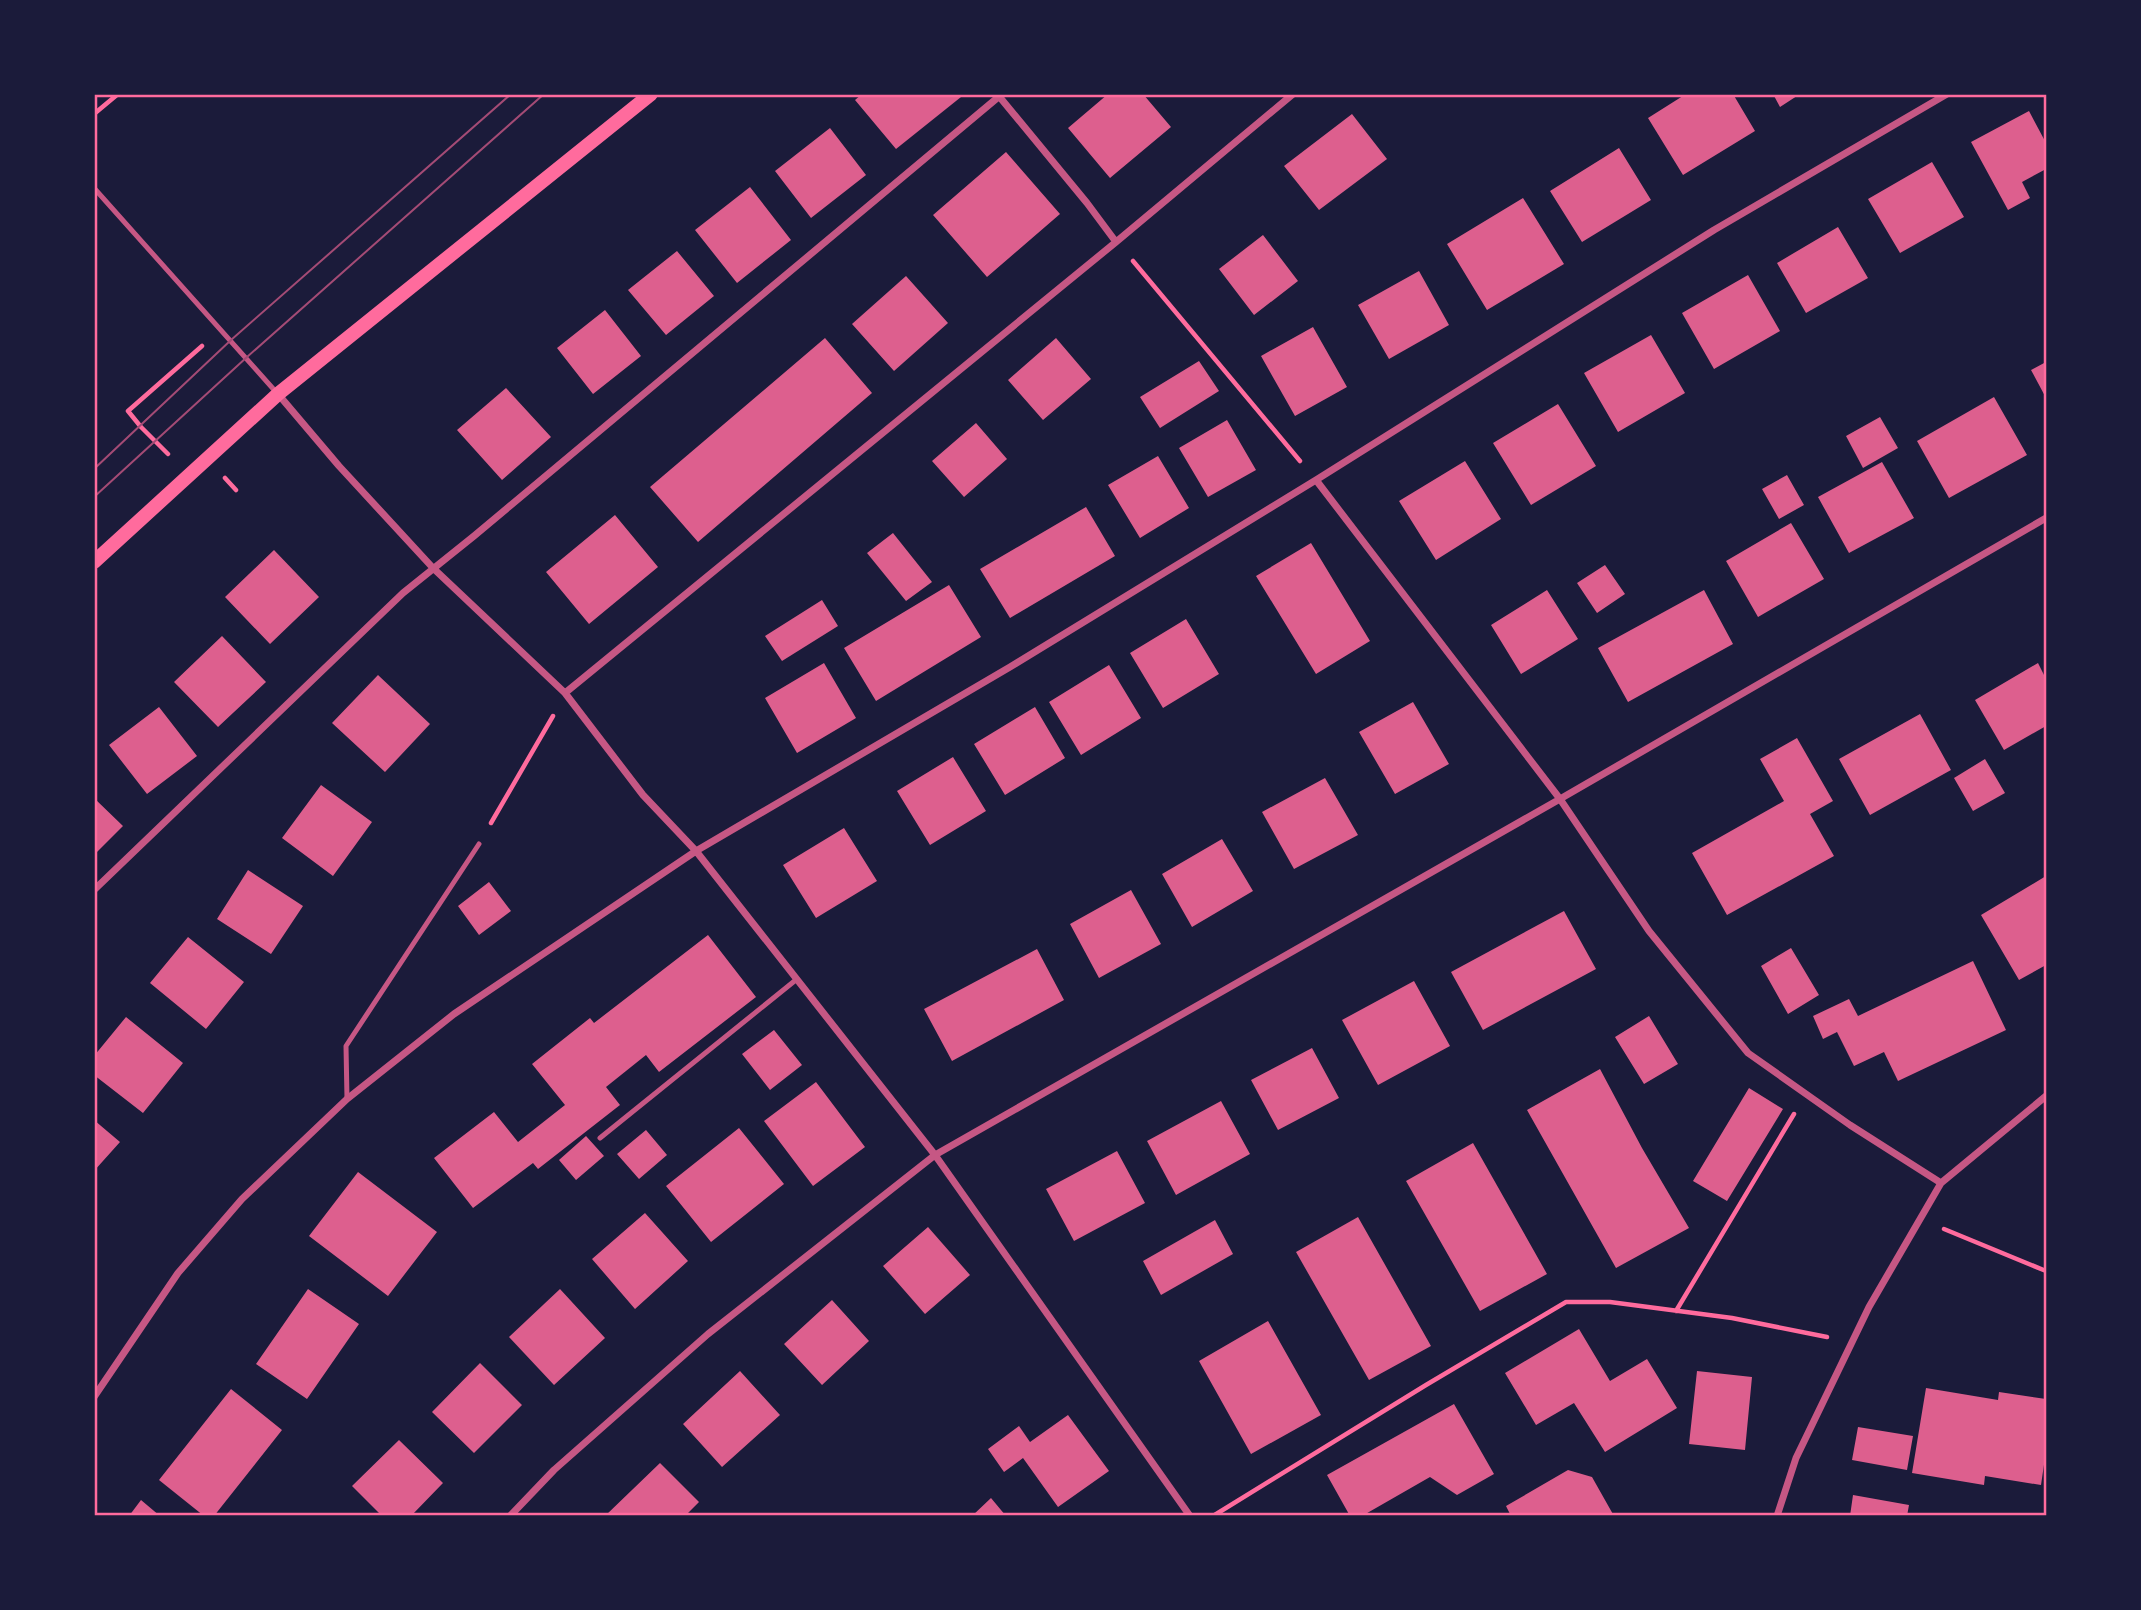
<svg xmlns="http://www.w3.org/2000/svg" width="2141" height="1610" font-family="Manrope,sans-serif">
	<rect width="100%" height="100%" fill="#1b1b3a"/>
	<!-- building -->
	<path fill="#dd5f8e" d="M862,94h96l3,3 -65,52 -41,-49z
		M1108,94h35l28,33 -61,51 -42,-50z
		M1686,94h47l22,37 -72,44 -35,-57z
		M1773,94h27l-20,13z
		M2029,111l17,32v26l-24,13 8,16 -22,12 -37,-68z
		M1352,114l35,45 -68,51 -35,-44z
		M830,128l36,47 -55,43 -36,-47z
		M1619,148l32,52 -69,42 -32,-51z
		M1006,152l54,62 -73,63 -54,-62z
		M1932,162l32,55 -64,36 -32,-54z
		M750,187l41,53 -54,43 -42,-53z
		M1523,198l41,66 -77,46 -40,-66z
		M1838,227l30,51 -62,35 -29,-50z
		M1263,235l35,46 -44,34 -35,-46z
		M677,251l37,45 -48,39 -38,-45z
		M1419,271l30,54 -60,34 -31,-54z
		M1748,275l32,56 -66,38 -32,-56z
		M906,276l42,47 -54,48 -42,-47z
		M605,310l36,46 -48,38 -36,-46z
		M1313,327l34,60 -52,29 -34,-60z
		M1651,335l34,58 -67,39 -34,-59z
		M825,338l47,55 -174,149 -48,-55z
		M1056,338l35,41 -48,41 -35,-40z
		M1199,361l20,30 -59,37 -20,-31z
		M2046,362v36l-15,-28z
		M506,388l45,49 -49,43 -45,-50z
		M1994,397l33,58 -78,43 -32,-57z
		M1558,404l38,62 -65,39 -38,-62z
		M1880,417l18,31 -35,20 -17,-32z
		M1227,420l29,50 -48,27 -29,-49z
		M976,423l31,36 -43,38 -32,-36z
		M1158,456l31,52 -49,30 -32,-53z
		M1465,461l36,58 -65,41 -37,-59z
		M1882,462l32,56 -65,35 -31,-56z
		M1787,475l17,30 -25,14 -17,-30z
		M1086,507l29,49 -105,62 -30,-49z
		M615,515l43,52 -69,57 -43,-52z
		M1791,523l33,56 -66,38 -32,-56z
		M893,533l39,49 -26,19 -39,-48z
		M1311,543l59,98 -54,33 -60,-98z
		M274,550l45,47 -49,47 -45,-47z
		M1605,565l20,29 -28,19 -20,-30z
		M949,585l32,52 -105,64 -32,-53z
		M1547,590l31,49 -57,35 -30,-49z
		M1704,590l29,54 -105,58 -30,-54z
		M822,600l16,26 -56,35 -17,-25z
		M1186,619l33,55 -56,34 -33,-55z
		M222,636l44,46 -48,45 -44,-45z
		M824,663l32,55 -59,35 -32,-55z
		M2038,663l8,16v47l-42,24 -29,-50z
		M1109,665l32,53 -60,37 -32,-53z
		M378,675l52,49 -45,48 -53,-49z
		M1413,702l36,62 -54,30 -36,-62z
		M159,707l38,49 -50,38 -38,-49z
		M1035,707l30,51 -60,37 -31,-51z
		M1920,714l31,56 -81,45 -31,-56z
		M1797,738l36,63 -23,13 24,42 -107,59 -35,-62 92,-52 -24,-42z
		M953,757l33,54 -56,34 -33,-54z
		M1985,759l20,34 -32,18 -19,-33z
		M1325,778l33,57 -64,34 -32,-57z
		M321,785l51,37 -39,54 -51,-38z
		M94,798l29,28 -29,29z
		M844,828l33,53 -61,37 -33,-53z
		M1222,839l31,52 -61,36 -30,-53z
		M248,870l55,36 -32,48 -54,-35z
		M2046,876v89l-27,15 -38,-65z
		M489,882l22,29 -32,24 -21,-29z
		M1131,890l30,54 -62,34 -29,-54z
		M1564,911l32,58 -113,61 -32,-58z
		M708,935l48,62 -97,75 -13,-17 -40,32 14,18 -82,64 -5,-6 -60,45 -39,-50 60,-46 24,30 47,-37 -33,-41 58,-46 4,5z
		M188,937l56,45 -38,47 -56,-46z
		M1791,948l28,47 -31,19 -27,-48z
		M1037,949l27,51 -112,61 -28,-52z
		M1973,961l33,69 -108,51 -14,-29 -30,14 -17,-34 -14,7 -10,-23 36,-17 9,17z
		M1414,981l36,65 -72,39 -36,-65z
		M1649,1016l29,48 -34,20 -29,-47z
		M126,1017l57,46 -40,50 -49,-38v-19z
		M774,1030l28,35 -32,25 -28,-36z
		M1312,1048l27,50 -61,32 -27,-50z
		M1600,1069l42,79 47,80 -73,40 -89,-158z
		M816,1082l49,65 -52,39 -49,-65z
		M1749,1088l34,21 -56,92 -34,-20z
		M1221,1101l29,53 -74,41 -29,-54z
		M94,1120l26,22 -26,29z
		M739,1128l45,56 -73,58 -45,-56z
		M646,1130l21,25 -28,24 -22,-25z
		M586,1136l18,20 -28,24 -17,-20z
		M1473,1143l74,131 -67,37 -74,-130z
		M1117,1151l28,52 -71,38 -28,-52z
		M358,1172l79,60 -49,64 -79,-60z
		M645,1213l43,48 -53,48 -43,-50z
		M1358,1217l73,129 -62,34 -73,-128z
		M1215,1220l18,34 -72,41 -18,-34z
		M928,1227l42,48 -45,39 -42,-48z
		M308,1289l51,35 -52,75 -51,-35z
		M560,1289l45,49 -51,47 -45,-48z
		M832,1300l37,41 -47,44 -38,-41z
		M1268,1321l53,94 -70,39 -52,-93z
		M1579,1329l31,52 37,-22 30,49 -72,44 -31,-49 -38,22 -31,-52z
		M480,1363l42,42 -48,48 -42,-41z
		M740,1371l40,44 -58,52 -39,-43z
		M1697,1371l55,6 -7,73 -56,-6z
		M1926,1388l72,12 1,-8 47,7v52l-5,34 -56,-9 -1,9 -72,-12z
		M231,1389l51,41 -68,86h-10l-45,-36z
		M1454,1404l40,70 -37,21 -27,-18 -68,39h-12l-23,-41z
		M1068,1415l41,56 -51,36 -35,-49 -19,14 -16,-23 31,-23 11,16z
		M1858,1427l55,9 -6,34 -55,-10z
		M399,1440l44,43 -32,33h-29l-30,-30z
		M660,1463l39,39 -14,14h-80z
		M1568,1470l24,7 22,39h-103l-5,-10z
		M1853,1495l56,10 -2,11h-57z
		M991,1498l15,18h-34z
		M141,1500l19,16h-31z"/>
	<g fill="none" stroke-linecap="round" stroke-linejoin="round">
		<!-- path -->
		<path stroke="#ff6b9d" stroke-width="4.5" d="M94,114l24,-20
			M1133,261l167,200
			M168,454l-27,-27 -13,-16 74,-65
			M225,478l11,12
			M491,823l62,-107
			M1944,1229l102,42
			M1676,1311l118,-197
			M1213,1516l213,-131 140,-83h44l122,16 95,19"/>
		<!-- service -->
		<path stroke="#c65784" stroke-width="5" d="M94,188l182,204
			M347,1099l-1,-53 133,-202
			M600,1138l197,-159"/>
		<!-- minor -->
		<path stroke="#c65784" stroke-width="7" d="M998,95l89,108 29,39
			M278,394l61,72 94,102 132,125 78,102 53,56 239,304 255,361
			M1316,480l244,319 89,132 99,122 102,72 91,58
			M565,693l551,-451 177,-148
			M94,890l309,-297 71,-57 528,-442
			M94,1397l84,-124 64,-74 105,-100 107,-85 242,-163 314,-184 306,-187 398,-250 233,-136
			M510,1516l44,-46 154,-136 227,-179 625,-356 486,-281
			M1777,1516l19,-58 73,-151 72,-124 105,-87"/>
		<!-- secondary -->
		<path stroke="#ff6b9d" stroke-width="14" d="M94,562l184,-168 373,-300"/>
		<!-- tram -->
		<path stroke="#a44b75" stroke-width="2" d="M94,469l137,-129 280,-246
			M94,497l153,-140 297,-263"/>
	</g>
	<!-- border -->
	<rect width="2141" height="1610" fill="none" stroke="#1b1b3a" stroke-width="192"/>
	<rect x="96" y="96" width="1949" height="1418" fill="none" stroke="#ff6b9d" stroke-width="2.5"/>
</svg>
